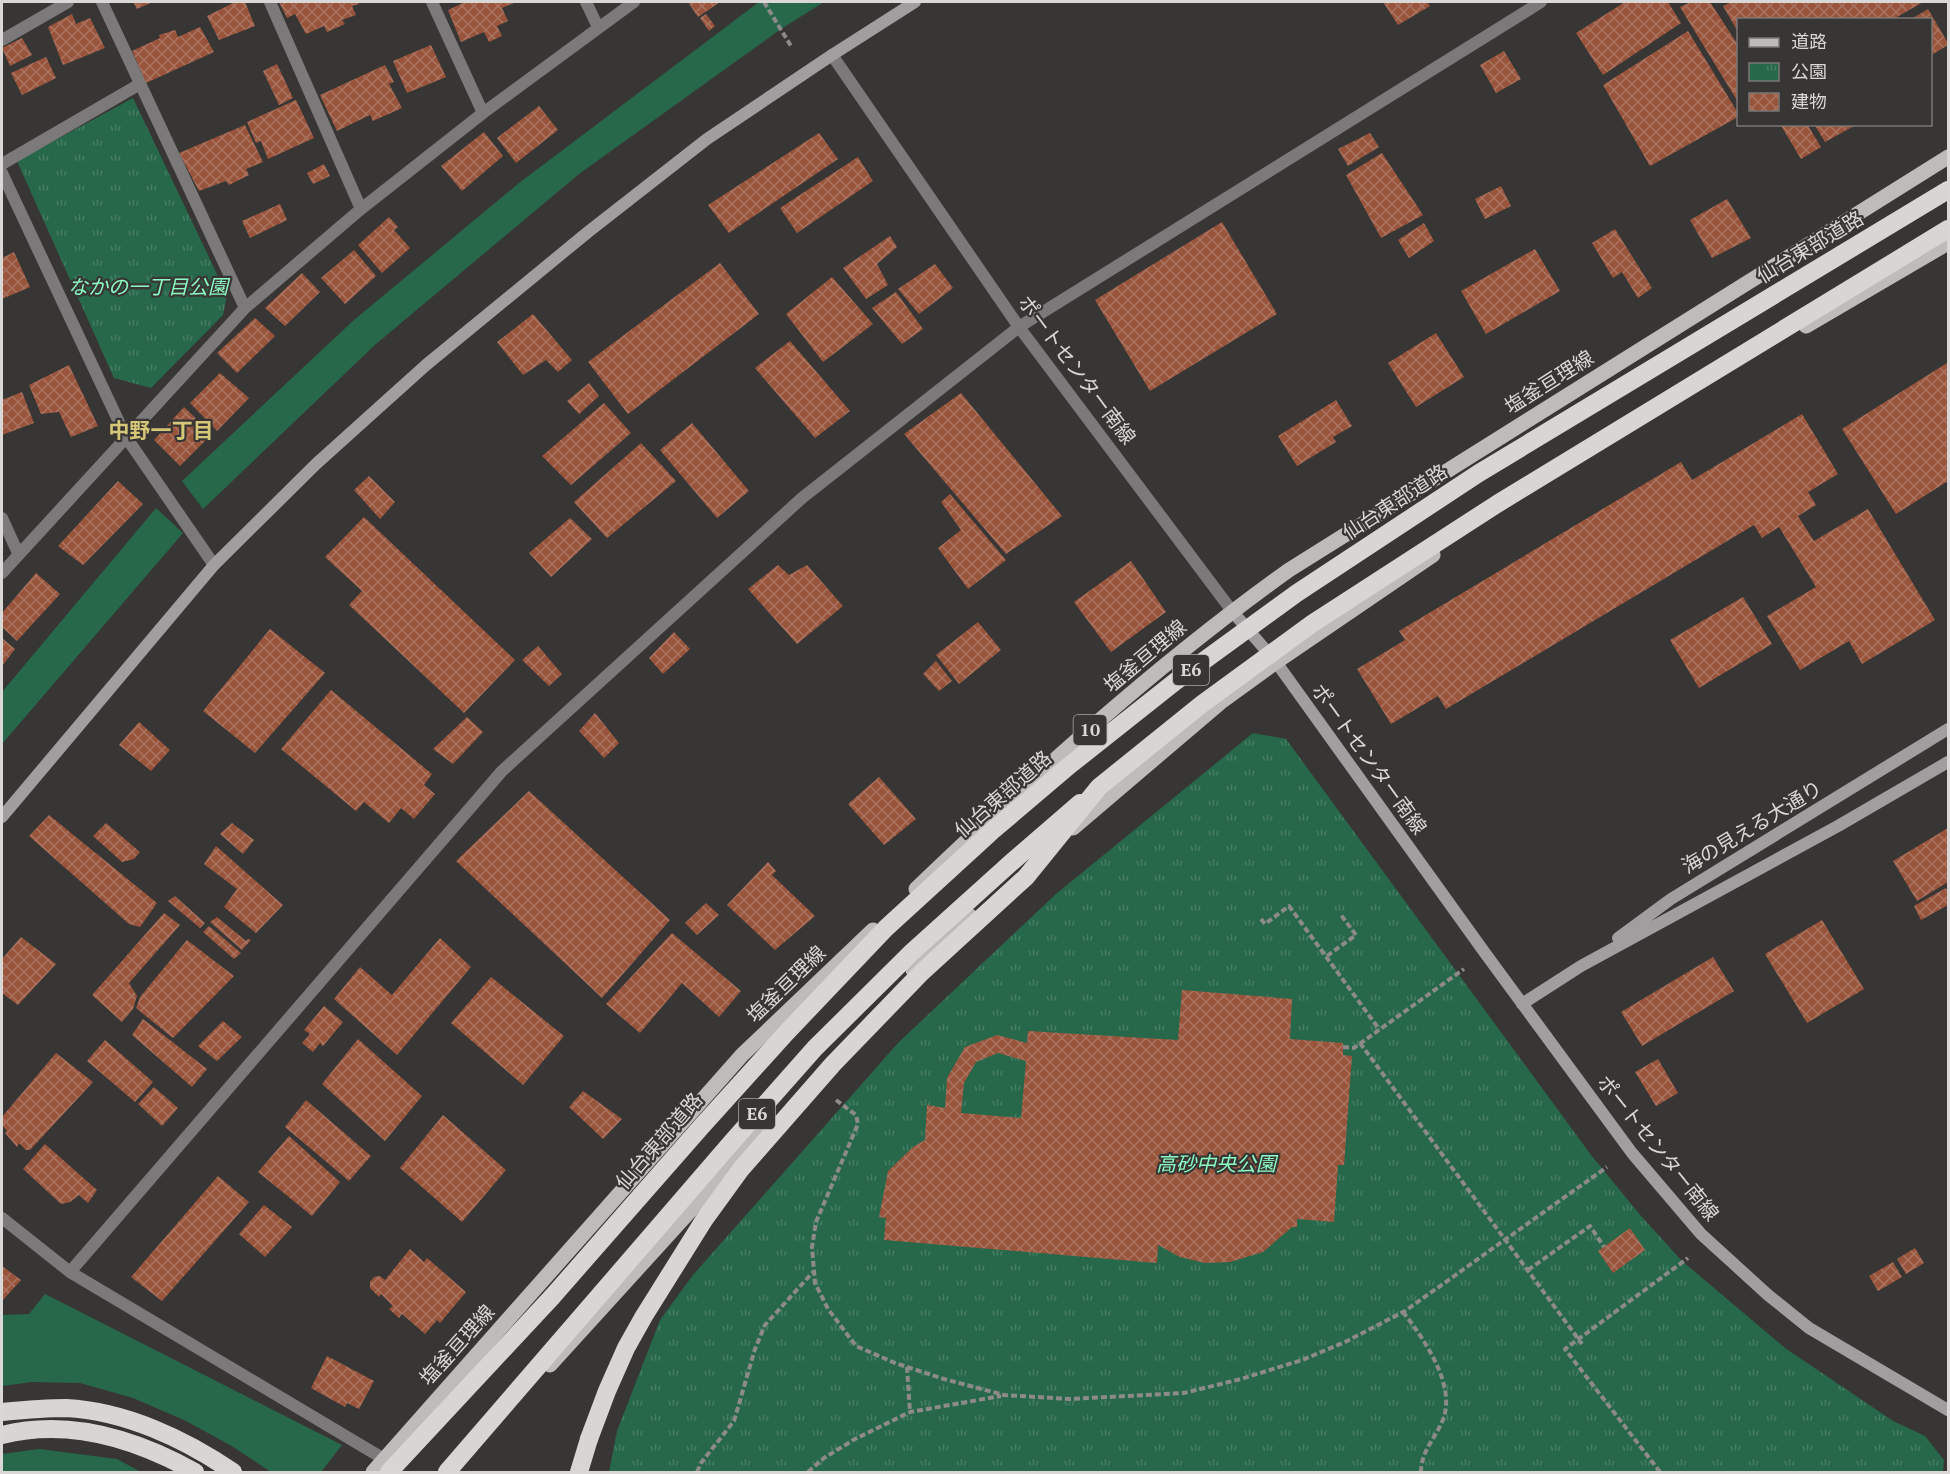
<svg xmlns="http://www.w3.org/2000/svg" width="1950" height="1474" font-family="'PT Serif','Noto Sans JP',serif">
	<defs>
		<pattern id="park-tufts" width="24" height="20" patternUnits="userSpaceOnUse" patternTransform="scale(1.5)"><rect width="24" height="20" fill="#27684a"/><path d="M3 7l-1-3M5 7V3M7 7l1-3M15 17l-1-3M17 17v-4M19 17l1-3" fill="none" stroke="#467d63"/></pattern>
		<pattern id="building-cross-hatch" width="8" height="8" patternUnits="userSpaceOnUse" patternTransform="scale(1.5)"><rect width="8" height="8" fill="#99543c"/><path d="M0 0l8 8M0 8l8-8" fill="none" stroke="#ab7461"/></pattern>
	</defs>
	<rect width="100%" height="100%" fill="#383634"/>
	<!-- grass -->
	<path fill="#27684a" d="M759,2h65l-43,27 -202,145 -203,170 -173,165 -21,-28 172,-161 165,-137z
		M156,508l27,25 -181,211v-52z
		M45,1294l297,151 -21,27h-50l-41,-27 -46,-25 -51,-22 -53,-15 -48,-1 -30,4v-71l27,-1z
		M39,1449l78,10 24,13h-139v-18z"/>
	<!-- park -->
	<path fill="url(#park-tufts)" d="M133,98l94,197 -4,20 -72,73 -37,-10 -97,-217z
		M1253,733l33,6 305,416 50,61 41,45 103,87 108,73 32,15 19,24 -1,12h-1334l8,-41 43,-111 33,-45 205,-232 158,-149z"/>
	<!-- building -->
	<path fill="url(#building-cross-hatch)" fill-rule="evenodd" d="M133,2h20l-16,7z
		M235,2h10l10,24 -36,14 -12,-24z
		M279,2h79l1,2 -7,2 4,9 -14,5 3,4 -18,8 -3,-6 -18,8 -11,-20 -8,4z
		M465,2h51l-14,6 6,13 -11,5 5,10 -13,6 -5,-10 -23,10 -13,-32z
		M688,2h32l-22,15z
		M1383,2h44l3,4 -32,19z
		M1625,2h43l13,21 -78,52 -27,-42z
		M1691,2h19l28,43v57l-58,-95z
		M1731,2h192l-31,18h-154v12l-15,-26z
		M1928,9l20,34v2l-18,11v-36h-20z
		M72,14l4,10 14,-6 15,30 -42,17 -15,-38z
		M706,14l9,12 -6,5 -9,-13z
		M200,27l14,25 -68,31 -14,-32 28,-13 -1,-3 16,-5 3,7z
		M1688,31l50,82v4l-88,49 -47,-81z
		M22,38l10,17 -22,11 -8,-18z
		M431,45l15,32 -39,16 -14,-32z
		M1504,51l17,28 -25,14 -16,-28z
		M46,57l10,21 -34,17 -11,-22z
		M277,64l16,34 -14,7 -16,-34z
		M385,65l9,17 -5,2 13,24 -29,13 -3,-6 -33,16 -17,-36z
		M296,100l18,38 -46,21 -7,-18 -5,2 -9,-21z
		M539,106l19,24 -42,33 -19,-25z
		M1780,124h27l14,23 -20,12z
		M1814,124h39l1,2 -29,16z
		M245,125l18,37 -17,7 3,6 -20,10 -3,-4 -27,10 -20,-38z
		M484,132l19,24 -41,35 -21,-25z
		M819,133l19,26 -109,74 -21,-28z
		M1370,133l9,14 -31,19 -10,-17z
		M1382,153l41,62 -42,23 -35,-63z
		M858,157l15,24 -76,52 -17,-25z
		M324,164l6,12 -17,8 -6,-11z
		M1501,186l10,20 -26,13 -10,-20z
		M1727,199l24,39 -39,20 -22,-38z
		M280,204l7,16 -37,18 -8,-17z
		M389,217l9,10 -4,3 16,18 -28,25 -24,-28z
		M1222,222l55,92 -127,77 -55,-91z
		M1424,223l10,18 -25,17 -11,-18z
		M1615,229l37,59 -14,10 -16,-26 -9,6 -21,-35z
		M890,236l7,11 -20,17 11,21 -22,14 -23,-31z
		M1535,249l25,42 -74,43 -25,-43z
		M354,250l22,26 -31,28 -24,-26z
		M14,252l16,35 -28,12v-41z
		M720,263l39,51 -131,100 -40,-52z
		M935,264l18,24 -34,26 -21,-25z
		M302,273l18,19 -35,34 -20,-18z
		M832,277l41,47 -50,38 -37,-48z
		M896,292l27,37 -21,15 -30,-36z
		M533,314l39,46 -14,12 -12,-12 -23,15 -26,-33z
		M255,318l20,18 -38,37 -20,-20z
		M1436,333l28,44 -48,30 -28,-44z
		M790,341l60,70 -35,27 -60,-70z
		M1947,363l1,2v116l-52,33 -54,-85z
		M69,365l29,61 -27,11 -12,-25 -18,2 -12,-29z
		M220,373l29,25 -32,33 -27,-28z
		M589,383l10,13 -20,18 -12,-13z
		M22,392l12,31 -32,12v-35z
		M961,393l101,123 -56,38 -102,-120z
		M1336,400l16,26 -19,11 3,5 -39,24 -19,-30z
		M604,403l27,30 -60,52 -29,-29z
		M184,407l28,27 -32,32 -26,-26z
		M1802,414l36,60 -30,18 8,13 -18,11 16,25 54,-32 67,111 -73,44 -13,-23 -49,29 -33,-54 49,-29 -37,-60 -17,11 -8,-13 -308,184 -8,-13 -47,28 -34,-55 48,-29 -6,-9 282,-169 11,18z
		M692,423l57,68 -32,27 -57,-68z
		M641,443l35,38 -69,57 -33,-36z
		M369,476l26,26 -15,17 -26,-29z
		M118,481l25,23 -60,61 -25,-19z
		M950,494l56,66 -38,29 -30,-41 23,-18 -20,-28z
		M364,517l151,143 -51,53 -115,-108 13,-14 -37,-34z
		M570,518l22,21 -41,38 -22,-24z
		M1131,561l35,51 -55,40 -37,-50z
		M778,565l11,10 18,-10 36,41 -46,38 -49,-55z
		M36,573l24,21 -43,47 -15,-14v-14z
		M1743,597l29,47 -73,44 -29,-48z
		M978,622l23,28 -42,34 -23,-29z
		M270,629l55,44 -70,80 -52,-42z
		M674,632l16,17 -27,25 -14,-16z
		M2,638l13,11 -13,17z
		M538,646l24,28 -13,12 -27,-26z
		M936,661l16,20 -13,10 -16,-17z
		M331,690l101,84 -8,11 11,9 -21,25 -13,-11 -12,15 -25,-21 -8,9 -75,-62z
		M595,713l24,30 -15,15 -25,-27z
		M467,717l16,15 -30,32 -20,-15z
		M139,722l31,28 -19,21 -32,-26z
		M879,777l37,42 -32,26 -36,-41z
		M529,791l141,129 -68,78 -146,-137z
		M49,815l108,88 -17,24 -11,-3 -100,-88z
		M106,823l34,29 -6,7 -12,3 -29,-26z
		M232,823l22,17 -11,14 -23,-20z
		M1948,828v54l-31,19 -24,-40z
		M216,846l67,59 -27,28 -32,-26 13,-18 -33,-25z
		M768,862l8,9 -4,4 43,41 -40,34 -48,-45z
		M1946,888l2,5v12l-27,15 -7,-14z
		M175,896l30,27 -5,5 -32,-27z
		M706,903l13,12 -22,20 -12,-12z
		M164,913l16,12 -51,58 8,13 -4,13 -11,13 -30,-27z
		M217,917l29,24 2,-2 3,1 -9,10 -32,-28z
		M1822,920l42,69 -57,34 -42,-69z
		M209,926l32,27 -7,6 -31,-27z
		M672,933l69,58 -22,26 -37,-34 -42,50 -34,-29z
		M21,937l35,27 -38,41 -16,-12v-34z
		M440,938l31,29 -74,88 -63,-56 26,-32 32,28z
		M187,940l47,36 -61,62 -37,-30 4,-11z
		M1713,957l21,34 -92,55 -21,-34z
		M491,977l73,59 -41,49 -72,-62z
		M1182,990l110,9 -2,40 53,4v12l9,1 -8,109h-6l-4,57 -37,-3v8h-5l-29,25 -33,10 -25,1 -25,-6 -22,-12 -1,18 -273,-23 2,-22 -7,-1 9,-46 25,-24 12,-7 2,-35 18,3 2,-30 18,-31 32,-12 30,8 1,-12 150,9zM998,1053l28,8 -5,57 -60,-5 3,-30 12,-21z
		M324,1006l19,16 -20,24 -3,-3 -7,9 -11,-9 8,-9 -6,-4z
		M143,1019l64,50 -15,18 -60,-52z
		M223,1021l19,16 -25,24 -19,-15z
		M358,1039l64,57 -37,45 -63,-57z
		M105,1040l48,42 -18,20 -48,-41z
		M56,1053l37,29 -63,68h-4l-7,-7 -2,4 -12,-14 2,-2 -5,-6v-8z
		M1658,1059l20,34 -22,13 -21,-34z
		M154,1087l24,21 -16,18 -24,-22z
		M583,1091l39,28 -19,20 -34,-32z
		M306,1100l65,56 -22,25 -64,-54z
		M443,1115l63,55 -44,52 -62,-54z
		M289,1136l51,46 -28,34 -54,-44z
		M45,1144l52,46 -9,13 -9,-8 -9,7 -9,2 -38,-35z
		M218,1176l31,26 -87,99 -31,-24z
		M264,1205l28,22 -27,30 -26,-23z
		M1630,1228l15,22 -32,23 -15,-22z
		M1915,1248l9,15 -18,11 -9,-15z
		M410,1249l14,13 3,-4 39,34 -26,31 -3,-3 -12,14 -23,-20 -3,4 -10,-9 4,-3 -12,-12 -2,3 -9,-9v-6l4,-5 6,-1 5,4z
		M1893,1262l9,15 -24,14 -9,-15z
		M2,1266l19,14 -19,21z
		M327,1356l47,25 -15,28 -12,-6 -2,4 -34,-19z"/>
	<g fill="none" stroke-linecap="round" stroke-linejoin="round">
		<!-- path -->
		<path stroke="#8d8b8a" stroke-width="4" stroke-dasharray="6 3" stroke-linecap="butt" d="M764,2l27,44
			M1261,919l4,5 24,-18 90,123
			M1327,956l29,-21 -15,-20
			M1360,1043l222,301
			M1343,1047l11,1 110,-79
			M836,1100l20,15 2,9 -42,98 -4,25 3,36 13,26 28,37 39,17 49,16 60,16 66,4 114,-6 57,-14 61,-19 43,-18 60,-31 202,-144
			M1528,1270l62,-44 14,21
			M1403,1312c21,27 55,75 39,110 -8,18 -21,30 -21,50
			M907,1367l3,45
			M697,1472l4,-9 33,-42 21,-72 10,-24 49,-54
			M808,1472l16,-14 31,-19 55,-27 91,-16
			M1660,1472l-95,-123 123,-91"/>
		<!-- street -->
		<path stroke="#7b7979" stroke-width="12" d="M102,2l143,306
			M270,2l91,207
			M432,2l51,111
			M586,2l12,25
			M2,40l66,-38
			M832,55l187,272 213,284
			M2,164l138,-80
			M2,173l124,264 88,128
			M2,518l16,35
			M2,573l243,-265 116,-99 122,-96 151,-111
			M2,1218l68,54 314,187
			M70,1272l432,-501 300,-273 217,-171 522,-325"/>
		<!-- secondary -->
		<path stroke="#a19e9f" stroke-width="12" d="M1232,611l44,51 209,291 147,200 69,81 67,61 41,33 139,82
			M2,817l212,-252 102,-101 110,-99 162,-133 119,-93 125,-84 83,-53
			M1618,938l53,-39 277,-170
			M1522,1004l59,-38 257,-140 110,-64"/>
		<!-- primary -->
		<path stroke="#bfbbbb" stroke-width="15" d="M1806,326l142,-83
			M1073,828l148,-126 55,-40 157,-107
			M916,889c118,-113 240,-224 373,-319l659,-413
			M913,970l22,-23 35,-31
			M550,1365l210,-231
			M373,1472l369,-417 131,-125"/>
		<!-- highway -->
		<path stroke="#d9d5d5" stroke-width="18" d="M2,1412c21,-2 42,-4 64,-4 59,3 119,31 167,64
			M2,1435c67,-17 134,4 193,37
			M389,1472l163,-175
			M447,1472l284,-329 84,-95 97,-96 101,-91 67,-58
			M579,1472l10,-33"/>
		<!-- highway-bridge -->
		<path stroke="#d9d5d5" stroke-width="18" d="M552,1297l149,-170 86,-95 99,-104 105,-96 79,-67 106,-84 121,-88 182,-120 469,-283
			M589,1439l18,-48 19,-43 18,-32 60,-96 37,-51 92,-105 89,-92 104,-95 73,-90 103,-83 111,-81 184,-119 451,-275"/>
	</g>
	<g text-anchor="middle" stroke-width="4.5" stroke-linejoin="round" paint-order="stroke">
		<!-- shield labels -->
		<g fill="#383634" stroke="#a9a7a6" stroke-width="1.5">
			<rect x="1173" y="655" width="36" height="30" rx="4.5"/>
			<rect x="1073.5" y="715" width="33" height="30" rx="4.5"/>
			<rect x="739" y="1099" width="36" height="30" rx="4.5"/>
		</g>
		<g font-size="18" font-weight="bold" fill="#dad8d7">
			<text x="1191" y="676">E6</text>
			<text x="1090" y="736">10</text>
			<text x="757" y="1120">E6</text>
		</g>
		<!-- street labels -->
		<g font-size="20" fill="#dad8d7" stroke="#383634">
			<text transform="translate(1810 247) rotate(-31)" y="7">仙台東部道路</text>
			<text transform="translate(1077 370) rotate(53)" y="7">ポートセンター南線</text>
			<text transform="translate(1549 382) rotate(-32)" y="7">塩釜亘理線</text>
			<text transform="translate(1395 502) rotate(-33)" y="7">仙台東部道路</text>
			<text transform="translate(1145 656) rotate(-40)" y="7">塩釜亘理線</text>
			<text transform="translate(1369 759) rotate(54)" y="7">ポートセンター南線</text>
			<text transform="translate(1003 794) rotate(-41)" y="7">仙台東部道路</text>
			<text transform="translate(1752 827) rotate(-31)" y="7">海の見える大通り</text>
			<text transform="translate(786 984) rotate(-44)" y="7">塩釜亘理線</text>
			<text transform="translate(659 1141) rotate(-49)" y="7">仙台東部道路</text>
			<text transform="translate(1658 1148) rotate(51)" y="7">ポートセンター南線</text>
			<text transform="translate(457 1345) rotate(-48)" y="7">塩釜亘理線</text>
		</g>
		<!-- park labels -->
		<g font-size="20" font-style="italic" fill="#8bf9c2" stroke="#383634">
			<text x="148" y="294">なかの一丁目公園</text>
			<text x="1216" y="1171">高砂中央公園</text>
		</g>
		<!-- neighbourhood labels -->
		<g font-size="21" font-weight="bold" fill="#d6c678" stroke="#383634">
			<text x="161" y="438">中野一丁目</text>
		</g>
	</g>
	<!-- border -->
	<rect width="1950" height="1474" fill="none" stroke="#dad8d7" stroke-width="6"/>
	<!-- legend -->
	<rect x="1737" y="18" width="195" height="108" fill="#383634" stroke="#797775" stroke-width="1.5"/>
	<rect x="1749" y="38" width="30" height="9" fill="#bfbbbb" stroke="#797775" stroke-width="1.5"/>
	<text x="1791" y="48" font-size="18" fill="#dad8d7">道路</text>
	<rect x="1749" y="63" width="30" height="18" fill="url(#park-tufts)" stroke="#797775" stroke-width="1.5"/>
	<text x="1791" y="78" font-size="18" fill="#dad8d7">公園</text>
	<rect x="1749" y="93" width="30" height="18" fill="url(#building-cross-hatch)" stroke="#797775" stroke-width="1.5"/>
	<text x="1791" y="108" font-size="18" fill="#dad8d7">建物</text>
</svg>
